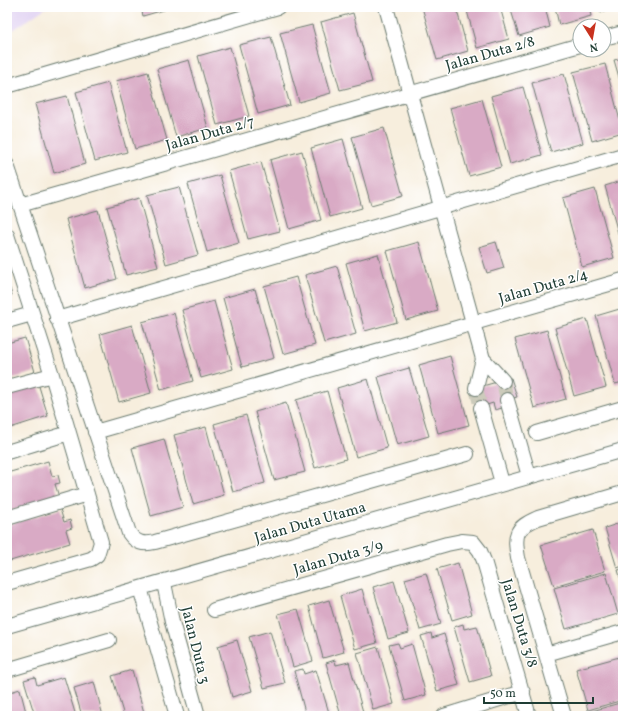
<svg xmlns="http://www.w3.org/2000/svg" width="630" height="723" font-family="Vollkorn,serif">
	<rect width="100%" height="100%" fill="#fff"/>
	<filter id="ink" filterUnits="userSpaceOnUse"><feTurbulence type="fractalNoise" baseFrequency=".025" numOctaves="2"/><feDisplacementMap in="SourceGraphic" scale="8" xChannelSelector="R" yChannelSelector="G"/><feConvolveMatrix kernelMatrix="1 2 1 2 8 2 1 2 1" color-interpolation-filters="sRGB"/></filter>
	<filter id="wash" filterUnits="userSpaceOnUse"><feTurbulence type="fractalNoise" baseFrequency=".012" numOctaves="4" result="noise"/><feDisplacementMap in="SourceGraphic" scale="16" xChannelSelector="R" yChannelSelector="G"/><feGaussianBlur stdDeviation="0.9" result="paint"/><feColorMatrix in="noise" values="0 0 0 0 0 0 0 0 0 0 0 0 0 0 0 0 0 1.4 0 .05"/><feComposite in="paint" operator="in"/></filter>
	<g filter="url(#wash)">
		<rect width="100%" height="100%" fill="#f7eedd"/>
		<!-- built -->
		<path fill="#e2d4f3" d="M7,7h40l-40,27z"/>
		<g id="blocks">
			<!-- building -->
			<path fill="#d9aac5" d="M141,7h33l-31,9z
				M422,7h34l12,44 -31,9z
				M466,7h34l9,32 -32,9z
				M510,7h35l5,20 -31,9z
				M555,7h34l2,9 -32,9z
				M599,7h22l-20,6z
				M353,13l19,69 -32,8 -19,-68z
				M312,25l19,68 -32,9 -19,-69z
				M271,37l19,68 -32,9 -19,-69z
				M230,47l19,69 -32,9 -19,-69z
				M623,58v33l-9,-31z
				M189,60l19,68 -32,9 -19,-68z
				M605,64l18,68 -31,9 -19,-69z
				M148,72l19,68 -32,9 -19,-68z
				M564,74l19,69 -32,9 -19,-69z
				M108,83l19,69 -32,9 -19,-69z
				M523,87l19,68 -32,9 -19,-68z
				M67,96l18,68 -31,9 -19,-69z
				M482,99l19,68 -32,9 -19,-68z
				M384,128l19,68 -32,9 -19,-68z
				M343,139l19,69 -32,9 -19,-69z
				M302,151l19,69 -32,9 -19,-69z
				M261,162l19,69 -32,8 -19,-68z
				M220,175l19,68 -32,9 -19,-68z
				M621,181h2v70l-18,-65z
				M179,187l19,68 -32,9 -19,-69z
				M595,189l19,69 -32,9 -19,-69z
				M139,198l19,69 -32,8 -19,-68z
				M98,210l19,69 -32,9 -19,-69z
				M419,242l19,69 -32,9 -19,-69z
				M496,242l8,26 -17,5 -8,-26z
				M378,254l19,68 -32,9 -19,-68z
				M337,266l19,68 -32,9 -19,-68z
				M296,277l19,68 -32,9 -19,-68z
				M7,280l5,15 -5,2z
				M255,289l19,69 -32,9 -19,-69z
				M214,301l19,68 -32,9 -19,-68z
				M623,308v74l-8,2 -19,-68z
				M174,313l19,68 -32,9 -19,-68z
				M587,319l19,68 -32,9 -19,-68z
				M132,325l19,68 -32,9 -19,-68z
				M547,330l19,69 -32,9 -19,-69z
				M25,338l10,34 -28,8v-37z
				M450,356l19,69 -31,8 -19,-68z
				M409,368l20,68 -32,9 -19,-68z
				M511,378l6,19 -17,4 2,7 -7,2 -2,-7 -16,5 -5,-19z
				M368,379l19,69 -31,9 -19,-69z
				M38,383l10,33 -41,13v-37z
				M327,391l19,68 -31,9 -19,-68z
				M286,403l19,69 -31,8 -19,-68z
				M246,415l19,68 -32,9 -19,-68z
				M206,427l18,68 -31,9 -19,-69z
				M164,439l19,68 -32,9 -19,-68z
				M48,461l4,15 6,-1 2,8 -5,1 4,13 -52,15v-39z
				M60,509l4,13 6,-2 2,8 -6,2 4,13 -63,19v-37z
				M623,522v44l-6,2 -12,-40z
				M593,530l12,41 -51,15 -13,-41z
				M458,563l14,51 -20,6 -15,-51z
				M623,569v18l-5,-17z
				M426,573l15,51 -21,6 -15,-51z
				M606,573l12,41 -52,15 -12,-41z
				M394,581l15,52 -21,6 -15,-52z
				M362,589l15,54 -22,6 -15,-53z
				M329,600l15,52 -21,6 -14,-52z
				M298,609l15,52 -20,6 -15,-53z
				M463,624l1,5 13,-3 14,50 -21,6 -16,-55z
				M270,631l15,52 -21,5 -15,-51z
				M431,633l1,5 12,-4 15,51 -22,6 -16,-55z
				M237,640l15,51 -20,6 -14,-51z
				M398,643l2,5 12,-4 14,51 -21,6 -16,-56z
				M378,647l16,57 -21,6 -16,-57z
				M623,656v44l-35,10 -12,-41z
				M335,660l1,5 13,-3 14,50 -13,4h-9l-15,-53z
				M303,669l1,5 12,-4 14,46h-24l-12,-45z
				M132,670l13,46h-21l-12,-40z
				M35,677l2,8 27,-8 12,39h-41l-11,-36z
				M94,682l9,34h-21l-8,-28z
				M20,689l7,27h-20v-23z
				M623,702v14h-33l-1,-4z"/>
		</g>
	</g>
	<g filter="url(#ink)">
		<use href="#blocks" fill-opacity="0" stroke="#6b7b6f" stroke-width="1"/>
		<g fill="none" stroke-linecap="round" stroke-linejoin="round">
			<!-- minor-tunnel -->
			<path stroke="#cccbbb" stroke-width="14" stroke-dasharray="14 7" stroke-linecap="butt" d="M503,381l4,19
				M476,388l5,20"/>
			<defs>
				<path id="minor" d="M386,7l97,352 20,22
					M604,38l19,-5
					M7,86l271,-79
					M7,165l122,368c7,10 14,12 26,9l312,-88
					M20,205l560,-160
					M7,235l45,140 49,167 -4,13 -6,4 -84,24
					M57,319l566,-164
					M7,321l25,-7
					M7,387l45,-12
					M476,388l7,-29
					M507,400l22,76
					M481,408l21,75
					M95,432l528,-152
					M537,433l86,-25
					M7,452l62,-19
					M7,518l80,-24
					M164,583l8,39 26,94
					M140,588l37,128
					M214,610l233,-66 15,-3 11,1 7,9 4,10 45,155
					M7,626l616,-176
					M546,654l77,-22
					M7,670l102,-30
					M444,716l79,-24
					M564,716l-46,-158c-4,-24 -3,-30 20,-40l85,-25"/>
			</defs>
			<!-- minor casing -->
			<use href="#minor" stroke="#6b7b6f" stroke-width="16"/>
			<!-- minor -->
			<use href="#minor" stroke="#fff" stroke-width="14"/>
		</g>
	</g>
	<g text-anchor="middle" stroke-width="3" stroke-linejoin="round" paint-order="stroke">
		<!-- street labels -->
		<g font-size="15" fill="#1f3d34" stroke="#fff">
			<text transform="translate(490 53) rotate(-16)" y="5">Jalan Duta 2/8</text>
			<text transform="translate(210 133) rotate(-16)" y="5">Jalan Duta 2/7</text>
			<text transform="translate(543 286) rotate(-16)" y="5">Jalan Duta 2/4</text>
			<text transform="translate(310 522) rotate(-16)" y="5">Jalan Duta Utama</text>
			<text transform="translate(338 557) rotate(-16)" y="5">Jalan Duta 3/9</text>
			<text transform="translate(520 623) rotate(73)" y="5">Jalan Duta 3/8</text>
			<text transform="translate(196 645) rotate(76)" y="5">Jalan Duta 3</text>
		</g>
	</g>
	<!-- margin -->
	<rect width="630" height="723" fill="none" stroke="#fff" stroke-width="24"/>
	<!-- north arrow -->
	<g transform="translate(592 38) rotate(169)"><circle r="19" fill="#ffffff" stroke="#a5b1ae"/>
	<path d="M0-3L7 15L0 10L-7 15Z" fill="#c8321e"/>
	<text y="-6" font-size="11" font-weight="bold" text-anchor="middle" fill="#1f3d34">N</text>
	</g>
	<!-- scale -->
	<path d="M484 697v6h109v-6" fill="none" stroke="#1f3d34" stroke-width="2"/>
	<text x="490" y="697" font-size="12" fill="#1f3d34" stroke="#ffffff" stroke-width="3" paint-order="stroke">50 m</text>
</svg>
